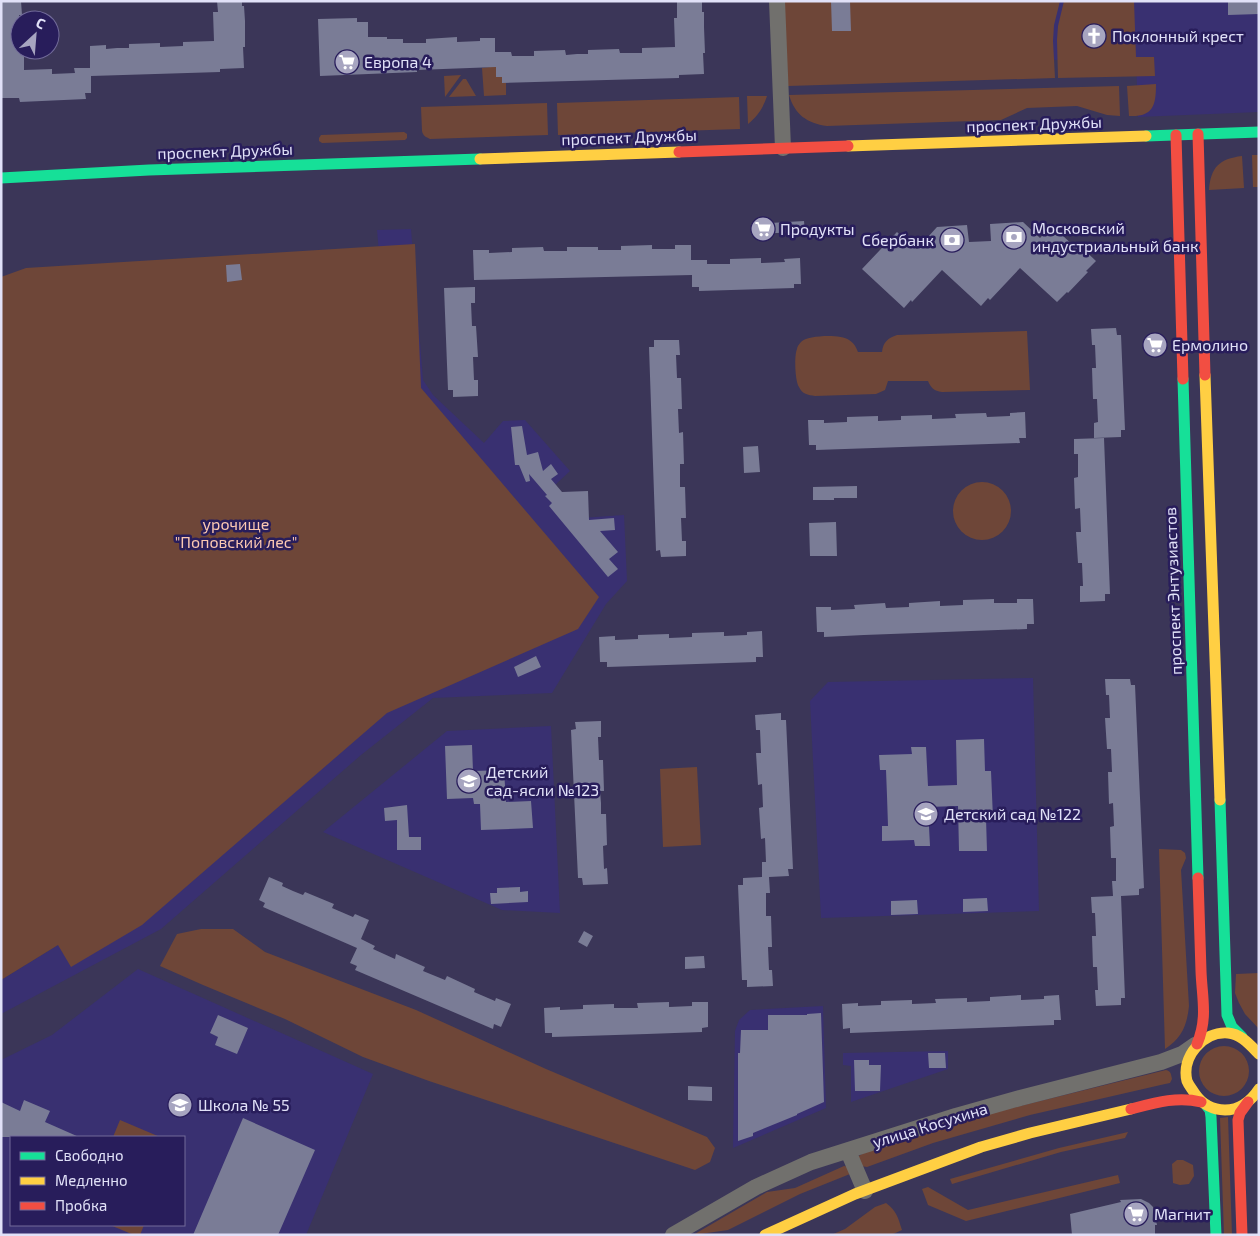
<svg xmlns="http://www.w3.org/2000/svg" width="1260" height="1236" font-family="'Exo 2',sans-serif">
	<rect width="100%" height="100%" fill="#3b3658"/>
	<!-- built -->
	<path fill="#393071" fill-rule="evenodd" d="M823,1h436v111l-121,5 -2,-60 -312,11z
		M411,229l12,151 10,15 51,48 19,-22 22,-1 45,51 -15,14 26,33 43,-3 3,66 -21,23 -54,89 -119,5 -72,57 -200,174 -160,85v-34l57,-35 334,-548 -15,-167z
		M1033,678l6,233 -218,7 -11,-217 18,-19z
		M551,726l9,187 -58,-3 -179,-78 124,-101z
		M138,969l235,105 -67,161h-305v-175l51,-25zM11,1137h173v88h-173z
		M823,1006l3,102 -93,40 2,-117 4,-11 11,-10z
		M948,1051v18l-97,33v-36l-8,-1v-12z"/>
	<!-- green -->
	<path fill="#6e4638" d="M784,1h276l-6,24 -1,16 2,37 -267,8z
		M1064,1h70l2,56h18l1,19 -97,2 -1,-38 1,-14z
		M496,61v16h6l1,6h3v12l-22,1 -2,-28 8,-1v-5z
		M461,75l-16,22 -1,-21z
		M463,79h3l10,17 -27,1z
		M1156,84c0,22 -3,33 -27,32l-2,-30z
		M1119,86l1,30 -13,-1 -30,-9 -50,2 -26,12 -174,6c-20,-3 -32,-11 -38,-31z
		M747,96h20c-4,12 -9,20 -19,28z
		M739,97l1,32 -182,6 -1,-32z
		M547,103l1,32 -118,4c-4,-2 -7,-3 -8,-8l-1,-24z
		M404,132l3,2v4l-2,2 -83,3 -3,-2v-3l2,-3z
		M1252,155h7v32h-6z
		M1242,156l2,32 -35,2c2,-23 10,-31 33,-34z
		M415,244l6,144 178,209 -21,32 -191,84 -245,212 -71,42 -13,-22 -57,35v-703l25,-9z
		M1027,331l3,59 -88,2c-8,-1 -11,-4 -14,-11h-40l-3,9 -9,4 -61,2c-7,-1 -13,-2 -16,-9 -4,-6 -5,-31 -2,-38 0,-2 2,-5 4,-7 7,-7 40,-8 48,-2 5,3 7,7 9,12h24c1,-10 6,-14 15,-17z
		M953 511a29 29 0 1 1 58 0a29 29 0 1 1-58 0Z
		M697,767l4,78 -38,2 -3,-78z
		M1159,849l22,1 4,3 1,5 -5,12 8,136c-2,19 -7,32 -24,43z
		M201,929h32l32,23 151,58 130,59 161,68 8,11 -5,14 -15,8 -266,-89 -66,-24 -78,-38 -82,-34 -43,-19 17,-32z
		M1259,973v56l-14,-15 -6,-11 -4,-10 1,-19z
		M1199 1071a25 25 0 1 1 50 0a25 25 0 1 1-50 0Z
		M1166,1070c5,1 5,4 6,9l-2,4 -5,1 -135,31 -97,28 -66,24 -6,-1 -4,-9 10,-6 117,-36z
		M1228,1117l4,118h-8l-4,-117z
		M120,1120l40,17h-47z
		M1128,1132l-3,6 -64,14 -109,32 -2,-5 109,-31z
		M1177,1160h6l10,5 1,11 -5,8 -9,1 -7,-2 -1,-19z
		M844,1166l5,1 1,7 -50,20 -72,36 -35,5 74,-43 28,-4z
		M1118,1175l2,8 -154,38 -38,-16 -6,-16 6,-2 40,23z
		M886,1203c11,8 12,15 16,27l-11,5h-60l14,-6 30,-22z
		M110,1225h34l-4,10h-6z"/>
	<!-- building -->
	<path fill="#7a7c96" d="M1,1h20l1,14h-3v23l1,12h4v20l28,-1v5l23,-1 -1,-5h16v-22l16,-1v4l11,-1h12v-4l31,-1v4l23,-1v-4l31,-1 -1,-29h5l-1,-11h25v5h2l1,15v26h-2l1,21 -24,1v3l-129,4v-4v21h-6l1,6 -66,3 -1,-4h-18z
		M677,1h25v11h2v15l1,26h-2l1,21 -25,1v3l-177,5v-6h-6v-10l-79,3v2l-97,4 -2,-57 39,-1v4h11v15h19v2h16v4h23v-4l31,-2v5l23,-1v-3h15v14h16l1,4h22v-5l31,-1 1,5 11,-1h11v-4l31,-1 1,4h22v-5l33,-1 -1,-29h3z
		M831,1h19l1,30h-19z
		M1228,1h31v13l-31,1z
		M804,221l1,11 -54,2v-10z
		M1023,222l17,16 10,-11 10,9 2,-1 13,12 3,-3 18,17 -10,10 2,1 -20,21 -1,-1 -10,10 -37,-34 -30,32 -2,-2 -7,8 -39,-36 -30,32 -1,-2 -7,8 -42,-39 35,-37 10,10 1,-2 9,9 20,-22 30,-2 2,17 22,-1 -1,-17z
		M652,245v4h23v-4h16v15h16v4h23v-5l31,-1v5l24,-1 -1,-3 16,-1 1,26h-7v4l-95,3v-4h-7v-12l-218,5 -1,-30h16v3l23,-1v-4l31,-1 1,4h23v-4h31v3h23v-4z
		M240,264l2,16 -15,2 -1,-17z
		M475,287v16h-4l1,23h4l2,31h-5l1,23h4v16l-25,1v-7h-5l-4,-102z
		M1116,328l1,7h4l4,95h-4v7l-27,1v-15l4,-1 -1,-23h-4l-1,-31h4l-1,-23h-3l-1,-16z
		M654,340h25l1,15h-4l1,23h4l1,31h-4l1,24 4,-1 1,32h-4v23h5l1,31h-5l1,23h4v15l-25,1 -1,-7 -4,1 -7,-204h5z
		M1025,412l1,26h-7l1,5 -204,7v-5h-7l-1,-25h16v3l23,-1v-5l31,-1v5l23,-1v-4l31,-1v4l24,-1 -1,-4 31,-1 1,4 23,-1v-3z
		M522,426l5,29 11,-3 5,19 8,-7 7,10 -7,5 11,13 26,-1 1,29 25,-2 1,12 -15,1 18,21 -9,7 9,10 -10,8 -59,-71 3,-3 -7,-7 2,-1 -18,-21 1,7 -4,1 -7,-17h-4l-4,-38z
		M1104,438l6,156h-5v7l-25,1v-16h3l-1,-23h-4l-2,-31h5l-1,-24 -5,1 -1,-31 4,-1v-23h-4v-15z
		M758,446l2,26 -16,1 -1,-26z
		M857,486v12h-23v2h-21v-13z
		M836,522l1,34h-27l-1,-33z
		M994,599v4h23v-4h16l1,25h-7v5l-163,6 -40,2v-5h-7l-1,-25h15v3l24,-1 -1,-4 31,-2 1,5 23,-1v-4l31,-2v5l23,-1v-5z
		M762,631l1,26h-7v5l-149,5v-5h-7l-1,-25 16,-1v4l23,-1v-4l31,-1v4l23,-1v-4l32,-1v4l23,-1v-3z
		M536,656l5,11 -23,10 -4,-10z
		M1105,679h25l1,6h4l9,203 -5,1v6l-18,1 4,102h-4v7l-25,1 -1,-16h3l-1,-23h-4l-1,-31h4l-1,-23h-3l-1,-16 22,-1 -1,-15h4v-23h-5l-1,-31 4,-1 -1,-23 -4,1 -1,-32h4l-1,-23h-4l-2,-31h5l-1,-23h-3z
		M781,713v7h5l7,149h-5l1,7 -20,1 1,16h-4v23h5l1,31h-4l1,23h3l1,16 -26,1v-7h-5l-4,-95h5v-7l19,-1v-15h4l-1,-24 -4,1 -2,-31 4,-1 -1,-23 -4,1 -2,-32h5l-1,-23h-4l-1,-15z
		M601,721v16h-3l1,23h4l1,31h-4l1,12v11h5l1,31 -4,1 1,23 3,-1 1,16 -25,1 -1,-7h-4l-7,-148 5,-1 -1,-7z
		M984,739l1,32h6l2,47h-7l1,33h-28l-1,-45 -30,1 2,39h-15l-1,-6 -32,1v-15h6l-1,-30 -1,-26h-6l-1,-15 33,-1 -1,-7h15l2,39 29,-1 -1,-45z
		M472,745l1,26 31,-1 2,32 25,-1 2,27 -52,2 -1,-26h-6l-1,-6 -26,1 -2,-53z
		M407,805l2,32h12v13h-24v-30l-12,1 -1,-13z
		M269,877l14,6 -1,3 11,5 10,4 2,-3 29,12 -2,4 21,9 2,-3 14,6 -8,19 14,7 -2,3 22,10 1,-5 29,13 -2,4 22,9 2,-4 28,13 -1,3 21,9 1,-3 15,6 -10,23 -7,-3 -1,5 -138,-59 2,-4 -7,-3 7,-15 -94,-41 2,-4 -6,-3z
		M520,887v5l8,-1v11l-37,2 -1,-11h7v-5z
		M987,898l1,13 -25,1v-13z
		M917,900l1,14 -27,1v-14z
		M584,931l9,5 -6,11 -9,-5z
		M704,956l1,12 -20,1v-12z
		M1021,995v5l23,-1v-3l15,-1 2,25h-7v5l-204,8v-5l-7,1 -1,-25 16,-1v3l23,-1v-4l31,-1v4l24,-1 -1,-4 32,-1v4l23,-1v-4z
		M669,1002v5l23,-1v-4h16v25l-6,1v4l-55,2 -95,3v-4h-7l-1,-25 16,-1v3l23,-1v-4l31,-1v4h24l-1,-5z
		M821,1013l3,89 -27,12v1l-44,18v3l-15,5v-88h2l1,-23h27v-15h39v-1z
		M218,1015l30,13 -11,26 -22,-9 3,-8 -8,-4z
		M928,1053h17l1,15h-17z
		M854,1060h15v5h12l-1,26h-25z
		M688,1086l24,1v14l-24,-1z
		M24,1100l26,11 -5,11 34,15h-78v-35l19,9z
		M243,1118l72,32 -37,85h-85z
		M1141,1199l8,4 4,4 4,18h-2v10h-83l-2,-21 51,-12 -1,-2z"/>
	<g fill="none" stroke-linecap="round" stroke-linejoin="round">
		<!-- street -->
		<path stroke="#71706d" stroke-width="16" d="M777,1l6,147
			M848,1151l17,40
			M673,1235l83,-48 55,-25 145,-46 64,-18 141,-36 21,-8 13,-9"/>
		<!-- fast -->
		<path stroke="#16e098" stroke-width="11" d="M1146,136l113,-4
			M1,178l148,-8 331,-11
			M1183,379l15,499
			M1220,800l7,215 5,12 10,10
			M1206,1105l4,5 1,7 5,118"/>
		<!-- slow -->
		<path stroke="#ffcf43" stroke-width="11" d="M848,146l298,-10
			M480,159l199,-7
			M1205,375l15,425
			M1259,1054c-9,-9 -18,-20 -31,-21 -25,-2 -47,24 -41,48 2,5 6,9 8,13 7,10 18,16 30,16 15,0 26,-9 34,-21
			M765,1235l90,-41 126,-47 49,-14 101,-24"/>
		<!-- jam -->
		<path stroke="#f24e42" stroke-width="11" d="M1198,134l7,241
			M1176,135l7,244
			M679,152l169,-6
			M1197,1044c11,-26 5,-46 4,-73 -1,-31 -2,-62 -3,-93
			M1131,1109c23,-6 46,-13 70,-7
			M1242,1235l-4,-115 2,-7 8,-11"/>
	</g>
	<!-- icons -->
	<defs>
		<symbol id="church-disc" viewBox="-11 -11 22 22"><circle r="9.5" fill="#a7a5c0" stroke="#281d5b"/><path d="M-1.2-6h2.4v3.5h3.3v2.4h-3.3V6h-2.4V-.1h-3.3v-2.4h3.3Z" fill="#fff"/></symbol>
		<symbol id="supermarket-disc" viewBox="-11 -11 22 22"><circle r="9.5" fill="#a7a5c0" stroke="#281d5b"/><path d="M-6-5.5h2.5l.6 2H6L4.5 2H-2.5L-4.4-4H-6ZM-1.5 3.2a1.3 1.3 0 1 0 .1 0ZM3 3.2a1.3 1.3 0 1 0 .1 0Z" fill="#fff"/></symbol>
		<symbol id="bank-disc" viewBox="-11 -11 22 22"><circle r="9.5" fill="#a7a5c0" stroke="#281d5b"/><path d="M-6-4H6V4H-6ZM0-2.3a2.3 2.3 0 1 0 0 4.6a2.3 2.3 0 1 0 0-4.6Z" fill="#fff"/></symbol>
		<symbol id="school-disc" viewBox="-11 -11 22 22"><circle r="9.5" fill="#a7a5c0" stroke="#281d5b"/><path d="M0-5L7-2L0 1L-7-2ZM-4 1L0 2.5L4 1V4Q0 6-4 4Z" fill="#fff"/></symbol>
	</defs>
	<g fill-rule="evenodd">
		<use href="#church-disc" x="1080" y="22" width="28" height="28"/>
		<use href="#supermarket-disc" x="333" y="48" width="28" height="28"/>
		<use href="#supermarket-disc" x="749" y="215" width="28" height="28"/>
		<use href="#bank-disc" x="1000" y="223" width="28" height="28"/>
		<use href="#bank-disc" x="938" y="226" width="28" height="28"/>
		<use href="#supermarket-disc" x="1141" y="331" width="28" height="28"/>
		<use href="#school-disc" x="455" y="767" width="28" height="28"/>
		<use href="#school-disc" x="912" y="800" width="28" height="28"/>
		<use href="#school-disc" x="166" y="1091" width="28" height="28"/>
		<use href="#supermarket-disc" x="1122" y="1200" width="28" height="28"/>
	</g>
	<g text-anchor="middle" stroke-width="5" stroke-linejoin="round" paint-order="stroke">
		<!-- poi labels -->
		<g font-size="16" fill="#e1e1f8" stroke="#281d5b" text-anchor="start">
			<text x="1112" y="42">Поклонный крест</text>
			<text x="364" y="68">Европа 4</text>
			<text x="1032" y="234">Московский<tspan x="1032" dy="18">индустриальный банк</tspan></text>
			<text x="780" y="235">Продукты</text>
			<text x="934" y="246" text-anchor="end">Сбербанк</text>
			<text x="1172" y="351">Ермолино</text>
			<text x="486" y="778">Детский<tspan x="486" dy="18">сад-ясли №123</tspan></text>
			<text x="944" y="820">Детский сад №122</text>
			<text x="198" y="1111">Школа № 55</text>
			<text x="1154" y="1220">Магнит</text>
		</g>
		<!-- street labels -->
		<g font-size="16" fill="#e1e1f8" stroke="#281d5b">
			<text transform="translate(1034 124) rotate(-2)" y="6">проспект Дружбы</text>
			<text transform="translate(629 137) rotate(-2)" y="6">проспект Дружбы</text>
			<text transform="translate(225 151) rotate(-2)" y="6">проспект Дружбы</text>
			<text transform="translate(1173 591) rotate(-92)" y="6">проспект Энтузиастов</text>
			<text transform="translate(930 1125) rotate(-17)" y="6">улица Косухина</text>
		</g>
		<!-- park labels -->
		<g font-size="16" fill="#fcc9b2" stroke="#281d5b">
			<text x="236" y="530">урочище<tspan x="236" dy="18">"Поповский лес"</tspan></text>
		</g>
	</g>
	<!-- border -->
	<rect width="1260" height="1236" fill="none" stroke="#e1e1f8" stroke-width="5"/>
	<!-- legend -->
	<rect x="10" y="1136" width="175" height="90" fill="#281d5b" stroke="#726b9a"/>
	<rect x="20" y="1152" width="25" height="8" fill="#16e098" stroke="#726b9a"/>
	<text x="55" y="1161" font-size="15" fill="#e1e1f8">Свободно</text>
	<rect x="20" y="1177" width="25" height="8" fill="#ffcf43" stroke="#726b9a"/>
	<text x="55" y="1186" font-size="15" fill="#e1e1f8">Медленно</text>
	<rect x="20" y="1202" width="25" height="8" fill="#f24e42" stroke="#726b9a"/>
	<text x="55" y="1211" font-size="15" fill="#e1e1f8">Пробка</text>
	<!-- north arrow -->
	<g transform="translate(35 35) rotate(26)"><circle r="24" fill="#281d5b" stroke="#726b9a"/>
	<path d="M0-4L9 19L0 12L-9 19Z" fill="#a7a5c0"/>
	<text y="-8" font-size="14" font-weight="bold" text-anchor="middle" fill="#e1e1f8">С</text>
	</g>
</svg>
